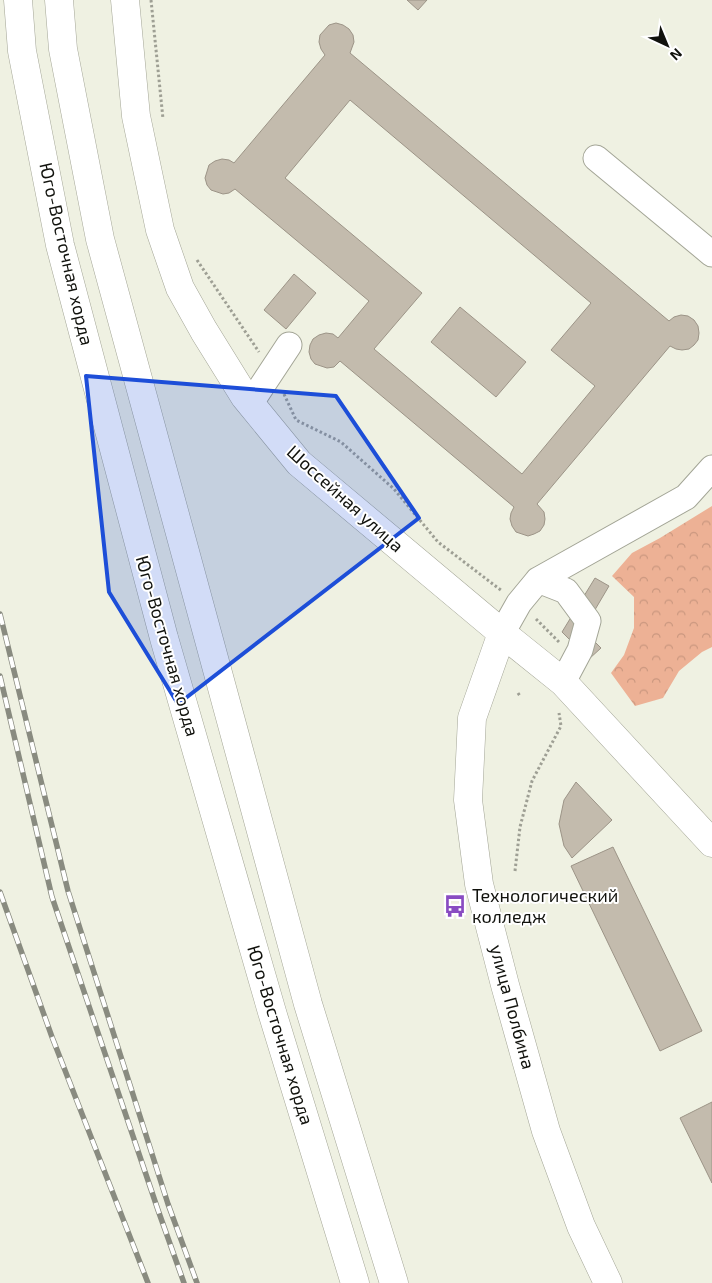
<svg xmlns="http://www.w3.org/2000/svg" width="712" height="1283" font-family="'Exo 2',sans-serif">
	<defs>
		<pattern id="forest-crowns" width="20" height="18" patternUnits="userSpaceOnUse" patternTransform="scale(1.25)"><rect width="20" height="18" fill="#edb195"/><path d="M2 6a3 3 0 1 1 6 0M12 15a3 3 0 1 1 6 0" fill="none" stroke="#ca977f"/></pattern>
	</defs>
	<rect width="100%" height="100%" fill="#eff1e2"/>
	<!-- forest -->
	<path fill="url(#forest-crowns)" d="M712,506v141l-10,5 -23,19 -16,27 -28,8 -24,-33 13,-18 10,-27v-31l-22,-21 20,-23 28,-15z"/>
	<!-- building -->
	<path fill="#c3bbad" stroke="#9c9487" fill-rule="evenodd" d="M407,0h20l-9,10z
		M336,23l7,2 6,4 4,6 1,7 -4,11 319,268 5,-4 7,-2 7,1 6,4 4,6 1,7 -1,7 -4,5 -5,4 -7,1 -6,-1 -6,-3 -133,158 7,8 1,7 -1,6 -4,6 -6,3 -6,2 -12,-4 -4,-6 -2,-7 1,-6 3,-6 -174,-146 -6,6 -7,1 -12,-4 -4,-5 -2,-7 1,-7 3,-6 6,-4 7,-2 7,1 5,4 31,-37 -134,-112 -6,4 -6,1 -12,-4 -4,-5 -2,-7 4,-13 6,-4 7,-2 7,1 5,3 91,-108 -4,-6 -2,-7 1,-7 9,-10zM350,100l241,203 -40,47 44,36 -73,88 -148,-125 48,-56 -137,-115z
		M294,274l22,19 -30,36 -22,-19z
		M460,307l66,55 -30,35 -65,-55z
		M595,578l14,8 -26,44 18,18 -12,11 -27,-27z
		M576,782l36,38 -40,38 -8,-12 -5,-22 5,-24z
		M613,847l89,184 -42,20 -89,-185z
		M712,1102v81l-32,-65z"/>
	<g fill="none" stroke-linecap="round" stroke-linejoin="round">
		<defs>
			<path id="minor" d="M596,158l116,96
				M250,404l39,-59
				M538,580l28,11 22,30 -8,29 -17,32
				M502,633l17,-30 19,-23 148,-83 26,-29"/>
			<path id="major" d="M18,0l4,51 38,194 104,393 108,374 83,271
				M59,0l4,49 37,190 208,765 86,279
				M125,0l11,116 24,114 20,58 24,43 41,66 54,66 203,170 61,49 149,161
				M502,633l-30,85 -4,82 11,84 26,101 41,146 35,95 27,57"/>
		</defs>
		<!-- minor casing -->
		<use href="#minor" stroke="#a3a596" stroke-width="27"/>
		<!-- major casing -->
		<use href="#major" stroke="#a3a596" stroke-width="29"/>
		<!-- path -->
		<path stroke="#9e9f94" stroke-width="3" stroke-dasharray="2.5 2.5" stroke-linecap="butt" d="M151,0l12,119
			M197,260l62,92
			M284,394l12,26 45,22 53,47 44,53 64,49
			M536,619l24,24
			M518,693l2,3
			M515,871l5,-44 12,-46 29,-55 -2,-13"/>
		<!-- minor -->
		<use href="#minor" stroke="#fff" stroke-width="25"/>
		<!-- major -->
		<use href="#major" stroke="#fff" stroke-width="28"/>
		<defs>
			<path id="rail" d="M0,614l68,277 100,313 29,79
				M0,676l52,221 106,313 26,73
				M0,892l52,145 96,246"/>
		</defs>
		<!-- rail casing -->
		<use href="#rail" stroke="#898b80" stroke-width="5.5"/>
		<!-- rail -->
		<use href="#rail" stroke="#fff" stroke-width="4" stroke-dasharray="11" stroke-linecap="butt"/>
	</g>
	<!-- marked area -->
	<path fill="#1d4ed8" fill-opacity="0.2" stroke="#1d4ed8" stroke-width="4" stroke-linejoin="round" d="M86,376l250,20 83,122 -241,186 -69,-112z"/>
	<!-- icons -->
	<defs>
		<symbol id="bus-bare" viewBox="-9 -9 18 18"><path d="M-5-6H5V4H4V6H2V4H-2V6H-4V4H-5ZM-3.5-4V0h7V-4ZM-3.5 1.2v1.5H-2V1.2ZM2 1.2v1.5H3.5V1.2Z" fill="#894cc2" stroke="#fff" stroke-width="2.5" paint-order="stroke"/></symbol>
	</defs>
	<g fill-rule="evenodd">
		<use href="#bus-bare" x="439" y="890" width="32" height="32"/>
	</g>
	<g text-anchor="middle" stroke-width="4" stroke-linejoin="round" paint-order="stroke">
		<!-- street labels -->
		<g font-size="18" fill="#11120d" stroke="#fff">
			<text transform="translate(66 254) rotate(77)" y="6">Юго-Восточная хорда</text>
			<text transform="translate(345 499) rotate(42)" y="6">Шоссейная улица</text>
			<text transform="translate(167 646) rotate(74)" y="6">Юго-Восточная хорда</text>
			<text transform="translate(512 1007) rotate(75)" y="6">улица Полбина</text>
			<text transform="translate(280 1035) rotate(73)" y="6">Юго-Восточная хорда</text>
		</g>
		<!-- poi labels -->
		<g font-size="18" fill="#11120d" stroke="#fff" text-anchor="start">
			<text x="472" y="902">Технологический<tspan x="472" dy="21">колледж</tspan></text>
		</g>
	</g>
	<!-- north arrow -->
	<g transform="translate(667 45) rotate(136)" stroke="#ffffff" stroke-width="4" paint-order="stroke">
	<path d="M0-4L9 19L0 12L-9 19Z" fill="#11120d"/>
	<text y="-8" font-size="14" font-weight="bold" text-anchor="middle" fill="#11120d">N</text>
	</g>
</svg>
